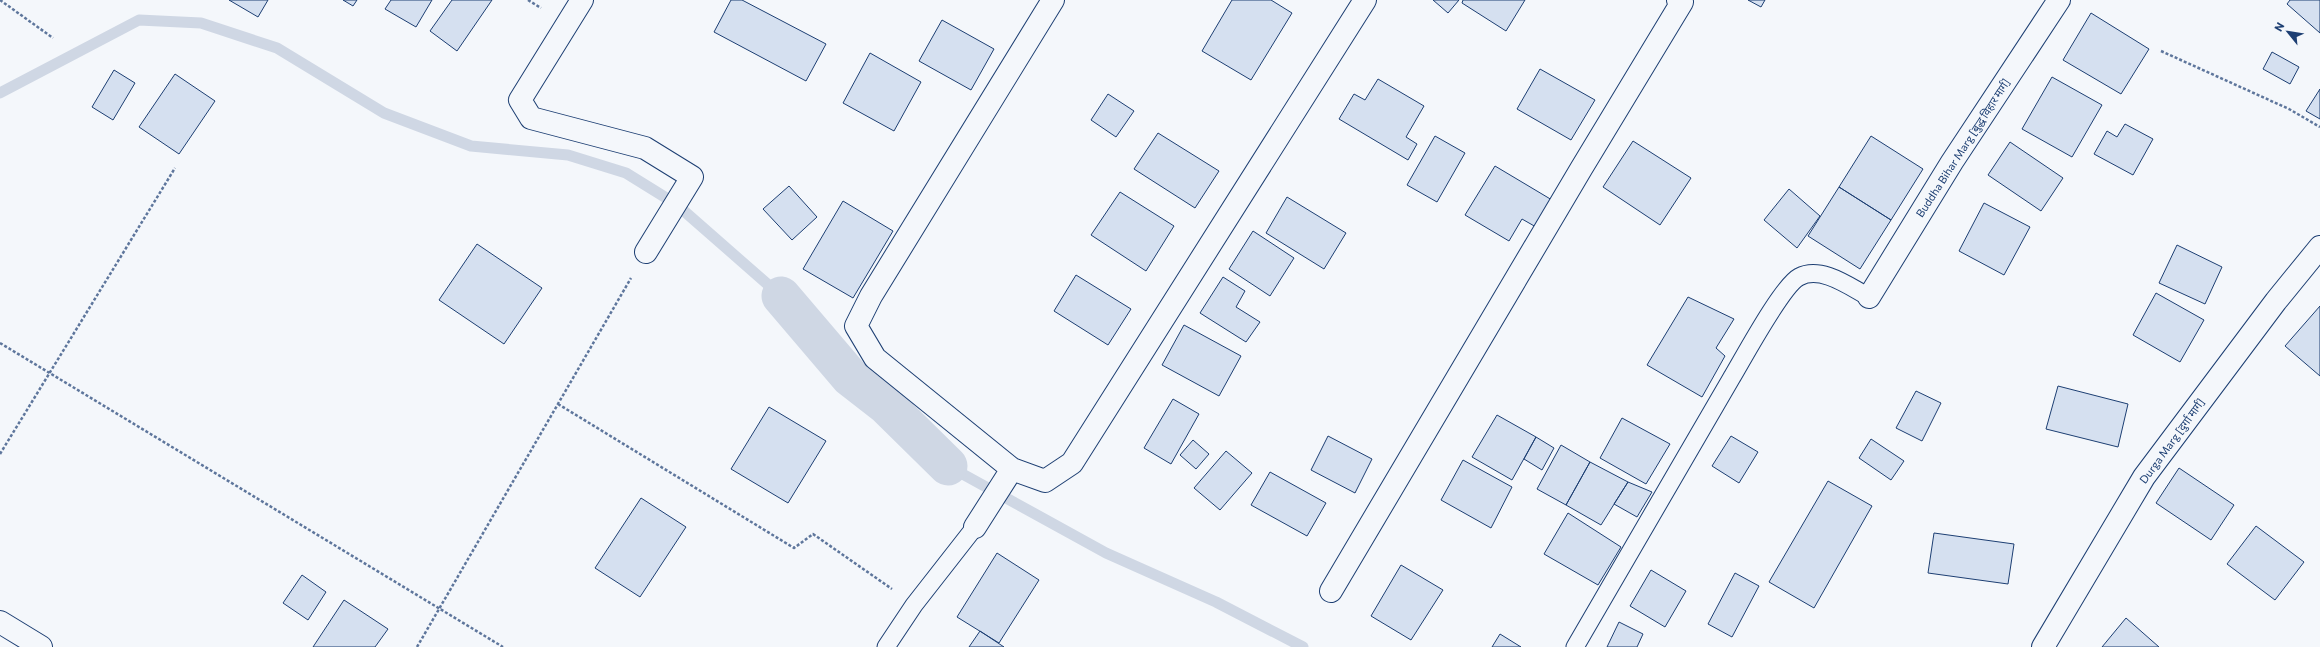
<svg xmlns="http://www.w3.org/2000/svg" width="2320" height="647" font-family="Commissioner,'Noto Sans Devanagari',sans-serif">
	<rect width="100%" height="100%" fill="#f4f7fb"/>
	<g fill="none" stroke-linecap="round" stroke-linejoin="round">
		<!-- stream -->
		<path stroke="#cfd7e4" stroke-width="11" d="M0,93l139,-73 62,3 76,25 107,65 87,33 97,9 58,18 50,31 105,92
			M948,466l158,87 110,49 87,45"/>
		<!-- canal -->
		<path stroke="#cfd7e4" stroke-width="39" d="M781,296l69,81 36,28 62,61"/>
	</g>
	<!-- building -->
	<path fill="#d5e0f0" stroke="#1d3f73" d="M229,0h39l-10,17z
		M343,0h14l-4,6z
		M391,0h41l-16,27 -31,-18z
		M452,0h40l-35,51 -27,-20z
		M731,0h11l84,44 -20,37 -92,-49z
		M1232,0h39l21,13 -41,67 -49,-29z
		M1433,0h26l-11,13z
		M1463,0h62l-19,31 -44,-28z
		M1748,0h17l-4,7z
		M2290,0h30v33l-33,-29z
		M2091,13l58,36 -28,45 -58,-34z
		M942,20l52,29 -23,41 -52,-29z
		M2272,52l27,15 -9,17 -27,-15z
		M870,53l51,29 -27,49 -51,-28z
		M1540,69l55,31 -24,40 -54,-31z
		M114,70l21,13 -22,37 -21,-13z
		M175,74l40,27 -36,53 -40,-27z
		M2052,77l50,28 -30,52 -50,-28z
		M1378,79l46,27 -18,31 11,7 -9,16 -69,-41 15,-25 11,6z
		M2320,89v30l-14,-8z
		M1108,94l26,17 -18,26 -25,-17z
		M2125,124l28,15 -20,36 -39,-21 13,-23 10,6z
		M1158,133l61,38 -24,37 -61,-39z
		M1435,136l30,17 -28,49 -30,-17z
		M1871,136l52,33 -32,51 -52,-33z
		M1633,141l58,37 -31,47 -57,-38z
		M2010,142l53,36 -22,33 -53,-36z
		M1495,166l57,34 -16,27 -14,-8 -13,22 -44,-26z
		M789,186l28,31 -25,23 -29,-31z
		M1839,187l52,33 -31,49 -52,-33z
		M1789,189l31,27 -23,32 -33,-28z
		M1120,192l54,34 -28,45 -55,-36z
		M1287,197l59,36 -22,36 -58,-36z
		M843,201l50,30 -40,67 -50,-29z
		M1984,203l46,24 -26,48 -45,-24z
		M1253,231l41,27 -24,38 -41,-27z
		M477,244l65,44 -38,56 -65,-44z
		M2177,245l45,22 -17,37 -46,-21z
		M1076,275l55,34 -23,36 -54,-34z
		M1223,277l22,14 -9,16 24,15 -14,20 -46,-29z
		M2156,293l48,27 -24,42 -47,-27z
		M1688,297l46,22 -18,29 9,8 -23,41 -55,-32z
		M2320,306v70l-35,-30z
		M1184,325l57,31 -22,40 -57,-31z
		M2058,386l70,18 -10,43 -72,-18z
		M1916,391l25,12 -19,38 -26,-13z
		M1173,399l26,15 -28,50 -27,-16z
		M769,407l57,34 -38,62 -57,-34z
		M1497,415l39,22 -24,43 -40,-23z
		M1622,418l48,26 -24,40 -46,-26z
		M1328,436l44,23 -17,34 -44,-23z
		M1731,436l27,16 -19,31 -27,-17z
		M1536,437l18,11 -12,22 -18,-11z
		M1871,439l33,22 -13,19 -32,-22z
		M1193,440l16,14 -13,15 -16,-14z
		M1561,445l29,17 -24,43 -29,-16z
		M1226,451l26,22 -32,37 -26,-22z
		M1463,460l49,27 -21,41 -50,-28z
		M1590,462l38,20 -27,43 -35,-20z
		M2179,468l55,37 -23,35 -55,-37z
		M1270,472l56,31 -19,33 -56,-31z
		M1828,481l44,25 -58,102 -45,-26z
		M1628,482l24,10 -15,25 -23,-13z
		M641,498l45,29 -46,70 -45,-29z
		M1568,513l53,34 -23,38 -54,-31z
		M2256,526l48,36 -29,38 -48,-36z
		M1934,533l80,11 -6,40 -80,-11z
		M997,553l42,27 -40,63 -42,-26z
		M1401,565l42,25 -32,50 -40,-24z
		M1651,570l35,21 -21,36 -35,-21z
		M1735,573l24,13 -27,51 -24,-13z
		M302,575l24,17 -18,28 -25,-17z
		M344,600l44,29 -13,18h-62z
		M2126,618l33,29h-57z
		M1619,622l24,12 -6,13h-30z
		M980,631l24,16h-35z
		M1500,634l21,13h-29z"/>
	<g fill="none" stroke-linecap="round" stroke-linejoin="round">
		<defs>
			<path id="service" d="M886,647l28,-42 61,-78
				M1575,647c53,-90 105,-180 157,-270 12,-20 50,-91 67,-100 22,-12 51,10 70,20"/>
			<path id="minor" d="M582,0l-62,100 11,18 114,30 47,29 -46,75
				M1053,0l-182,296 -15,30 19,32 137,111 33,12 27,-18 293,-463
				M1869,297l83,-135 107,-162
				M975,527l37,-58
				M1331,591l250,-422 101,-167 -4,-2
				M0,622l41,25
				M2043,647l101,-170 132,-176 44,-54"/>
		</defs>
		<!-- service casing -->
		<use href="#service" stroke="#1d3f73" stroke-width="19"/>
		<!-- minor casing -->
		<use href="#minor" stroke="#1d3f73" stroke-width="24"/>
		<!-- path -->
		<path stroke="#5e769c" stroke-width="2.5" stroke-dasharray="3 2" stroke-linecap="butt" d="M0,0l53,38
			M528,0l13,8
			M2161,51l128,58 31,18
			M0,343l503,304
			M558,404l236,144 19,-14 79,55
			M0,454l175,-286
			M417,647l214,-369"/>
		<!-- service -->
		<use href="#service" stroke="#f4f7fb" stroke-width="17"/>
		<!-- minor -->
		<use href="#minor" stroke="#f4f7fb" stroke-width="22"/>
	</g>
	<g text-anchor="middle" stroke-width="3" stroke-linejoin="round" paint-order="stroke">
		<!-- street labels -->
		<g font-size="11" fill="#1d3f73" stroke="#f4f7fb">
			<text transform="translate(1963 148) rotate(-57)" y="4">Buddha Bihar Marg [बुद्ध विहार मार्ग]</text>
			<text transform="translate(2172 441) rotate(-54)" y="4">Durga Marg [दुर्गा मार्ग]</text>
		</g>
	</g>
	<!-- north arrow -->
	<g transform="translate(2288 32) rotate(300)" stroke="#f4f7fb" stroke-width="3" paint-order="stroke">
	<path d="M0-3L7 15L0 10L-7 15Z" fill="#1d3f73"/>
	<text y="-6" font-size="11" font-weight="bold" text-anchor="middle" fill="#1d3f73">N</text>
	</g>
</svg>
